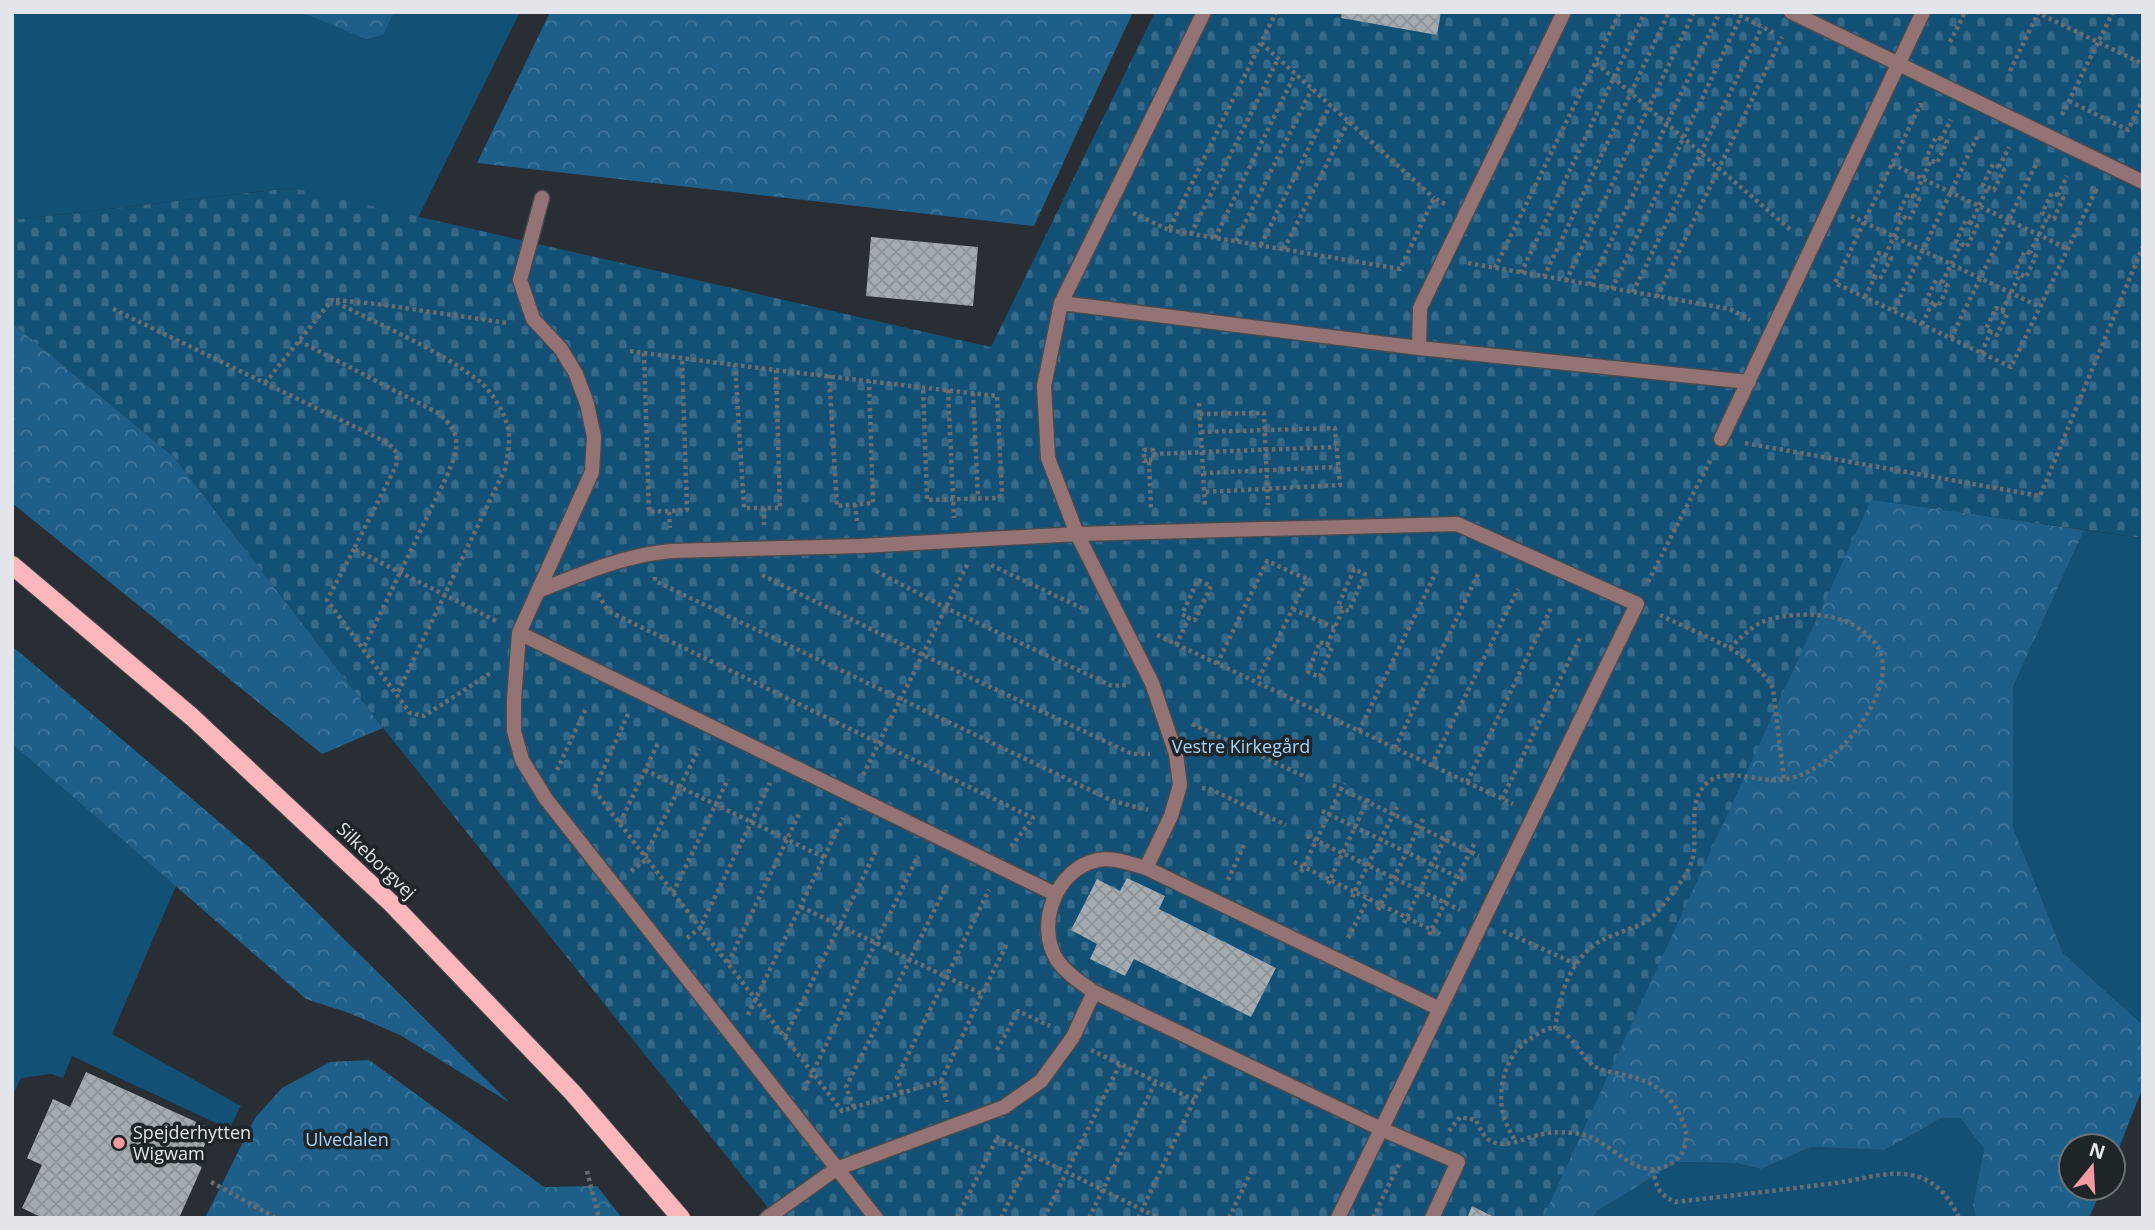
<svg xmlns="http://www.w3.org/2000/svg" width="2155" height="1230" font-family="'Open Sans',sans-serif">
	<defs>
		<pattern id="forest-crowns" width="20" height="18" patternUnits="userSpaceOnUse" patternTransform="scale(1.75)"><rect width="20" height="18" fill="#1e5f89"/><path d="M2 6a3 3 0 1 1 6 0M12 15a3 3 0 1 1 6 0" fill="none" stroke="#3e769a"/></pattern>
		<pattern id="cemetery-stones" width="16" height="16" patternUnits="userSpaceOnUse" patternTransform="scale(1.75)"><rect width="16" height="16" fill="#125076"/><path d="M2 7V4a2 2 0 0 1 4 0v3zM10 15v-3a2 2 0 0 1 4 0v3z" fill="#34698a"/></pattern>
		<pattern id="building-cross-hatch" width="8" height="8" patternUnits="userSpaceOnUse" patternTransform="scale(1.75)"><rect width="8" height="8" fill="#a4acb2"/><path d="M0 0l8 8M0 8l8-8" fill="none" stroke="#8c9297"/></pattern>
	</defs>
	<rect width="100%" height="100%" fill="#282e33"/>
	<!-- green -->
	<path fill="#125076" d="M12,12h508l-103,208 -125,-32 -280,32z
		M2084,530l59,8v487l-80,-72 -50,-126v-140z
		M12,744l164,142 -64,148 129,72 -12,23 -157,-73 -9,22 -12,-4 -30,4 -9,19z
		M1942,1118h18l24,31 -11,56 3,13h-383l4,-7 80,-49 59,1 25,6 50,-22 74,3z"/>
	<!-- forest -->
	<path fill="url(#forest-crowns)" d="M301,12h93l-11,23 -17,4z
		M550,12h583l-99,214 -557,-63z
		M12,323l162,134 209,271 -61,26 -310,-251z
		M1871,499l213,31 -71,157v140l50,126 80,72v62l-30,76v-17h-42v42h31l-13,30h-113l-3,-13 11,-56 -24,-31h-18l-57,32 -74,-3 -50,22 -25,-6 -59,-1 -80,49 -4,7h-212z
		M12,646l253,215 245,242 -110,-68 -51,-22 -43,-14 -294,-255z
		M369,1060l175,127 53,-1 25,32h-417l50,-100 27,-30 48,-26z"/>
	<!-- cemetery -->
	<path fill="url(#cemetery-stones)" d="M1155,12h988v526l-272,-38 -328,718h-767l-393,-490 -209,-271 -162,-134v-103l280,-32 699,159z"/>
	<!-- building -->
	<path fill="url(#building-cross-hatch)" d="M1342,12h99l-4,23 -96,-17z
		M871,237l107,10 -5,59 -107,-10z
		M1127,878l38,18 -6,13 117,59 -25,49 -117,-58 -9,17 -35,-17 7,-15 -26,-14 26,-51 23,12z
		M86,1072l126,57 -16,35 6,3 -23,51 -20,-2 -1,2h-115l-21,-10 20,-43 -15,-7 26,-59 17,8z
		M1472,1206l24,12h-29z"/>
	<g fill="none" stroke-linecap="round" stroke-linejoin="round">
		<defs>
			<path id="lane" d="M1791,12l352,170
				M542,198l-22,82 13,39 28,30 15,25 11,30 7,33 -2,35 -73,161 -5,67v31l8,29 24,39 330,419
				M1061,303l358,45 330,34
				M1419,348l1,-40 144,-296
				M1721,439l202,-427
				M538,591c43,-17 86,-36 133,-40l190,-5 216,-12 380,-10 180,80 -299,614
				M519,633l536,261
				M1146,868l25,-52 9,-31 -4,-31 -24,-71 -75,-149 -29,-76 -4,-72 17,-83 143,-291
				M767,1218l69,-49 168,-62 37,-26 32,-44 21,-45
				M1432,1218l26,-56 -77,-33 -287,-137c-14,-10 -27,-18 -37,-32 -22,-35 -1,-92 41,-100 16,-3 33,4 48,8l294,141"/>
			<path id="primary" d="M12,565l180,152 200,187 181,189 108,125"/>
		</defs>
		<!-- lane casing -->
		<use href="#lane" stroke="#464b50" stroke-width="17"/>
		<!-- primary casing -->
		<use href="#primary" stroke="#464b50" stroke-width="20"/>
		<!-- path -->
		<path stroke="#676d71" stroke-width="4.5" stroke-dasharray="3.5 3.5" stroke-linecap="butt" d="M1733,12l43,22
			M2036,12l107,52
			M1950,42l15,-30
			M1261,43l173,155
			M1596,63l196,168
			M2010,71l28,-58
			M2069,101l59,29 15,-31
			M1923,106l-3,-1 -85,178 176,84 29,-60
			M2062,115l51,-103
			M1941,139l-5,-2 -10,21 11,5 10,-21 -6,-3 10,-19
			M1892,164l176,85
			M1999,167l-6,-3 -10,21 11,5 10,-20 -5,-3 10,-20
			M2058,195l-6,-2 -10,20 12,6 9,-21 -5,-3 9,-19
			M1914,197l-6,-3 -10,20 11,6 10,-21 -5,-2 17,-37
			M1133,213l36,17 107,-218
			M1851,216l189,91 56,-117 -5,-2
			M1971,223l-5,-3 -10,21 11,6 10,-21 -6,-3 17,-36
			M1169,230l231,39 34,-71 11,6
			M1191,234l87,-175
			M1215,238l80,-164
			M1236,241l76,-152
			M1261,245l69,-140
			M1284,249l64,-127
			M2030,253l-5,-2 -10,21 11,5 10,-21 -6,-3 18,-37
			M1885,256l18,-39
			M1468,263l262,46 20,11
			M1495,268l125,-256
			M1521,273l124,-261
			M1544,277l125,-265
			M1566,281l128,-269
			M1942,283l19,-39
			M1590,285l130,-273
			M1612,289l129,-273
			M1633,292l129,-265
			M1657,297l125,-260
			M1865,297l10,-20 5,2 11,-21 -12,-5 -10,21 6,3
			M336,300l41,4 131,19
			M113,309l275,134 9,10 -1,13 -42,83 144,73
			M1894,310l85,-177
			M2002,311l18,-37
			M1922,324l10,-21 -6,-2 10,-21 12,6 -10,21 -6,-4
			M1951,338l87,-178
			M299,341l139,72c25,21 21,34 9,63l-84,173
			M630,351c122,17 245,31 367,45l5,96 -3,6 -72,2 -4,-113
			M644,353l5,159 38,-2 -5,-152
			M1981,353l10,-21 6,3 10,-21 -11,-6 -10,21 5,3
			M735,364l9,144h36l-4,-139
			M829,375l8,131 36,-3 -4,-122
			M265,383l67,-83c45,24 108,50 147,81 12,10 22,26 27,40 6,16 2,32 -1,48l-108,225
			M948,390l6,128
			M973,393l5,105
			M1199,403l6,104
			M1200,414l64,-1 4,92
			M1201,432l134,-4 5,57 -136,7
			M1745,443l295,53 103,-250
			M1153,454l183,-7
			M1149,460h5l-1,-10h-9v11l5,-1 2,50
			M1203,473l135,-6
			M855,504l2,17
			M764,508v17
			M669,512l1,16
			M354,549l-27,51 83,113 14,3 68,-44
			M991,565l97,46
			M876,571l70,37 166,78 15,-1
			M762,575l161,80 209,99h18
			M655,577v4l458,220 35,9
			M1648,582l63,-123
			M598,594l10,17 425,207 -23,30
			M1293,609l42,19
			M1660,615c38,19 91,35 113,73l11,92
			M1157,635l356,169
			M1320,642l12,5 -12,30 -12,-5z
			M1176,645l13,-27 6,2 16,-34 -13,-6 -16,34 7,4
			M1327,645l16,-36 6,2 16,-37 -11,-5 -16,37 5,3
			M1217,664l50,-103 40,18 -50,103
			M628,714l-34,76 53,69
			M1192,724l116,54
			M1359,731l79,-163
			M1395,748l84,-176
			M1431,766l87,-177
			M557,770l29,-62
			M645,770l180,88
			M863,775l105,-212
			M1467,782l85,-176
			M1333,785l146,71
			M1202,788l8,1 76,36
			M1502,799l78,-161
			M1322,811l144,70
			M620,823l38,-80
			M1307,836l153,74
			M645,856l54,-107
			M1294,862l146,72
			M631,871l16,-12 195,252 99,-30 6,21
			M1301,872l43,-89
			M1228,880l16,-35
			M1328,884l42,-89
			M673,893l55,-114
			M1352,897l45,-90
			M801,907l181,87 25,-50
			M1378,910l45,-91
			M1404,923l44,-91
			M1503,931l75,34
			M1429,935l45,-91
			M687,938l13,-10 70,-145
			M1348,938l20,-39
			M728,963l72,-151
			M748,1015l95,-197
			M1555,1029c4,-31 11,-58 35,-81 15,-13 40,-17 57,-27 9,-6 18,-19 25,-27 8,-11 18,-24 21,-37 5,-25 -7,-56 15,-75 18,-15 51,0 72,-2 45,-3 95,-61 102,-103 4,-25 -7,-39 -27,-51 -25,-15 -67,-14 -93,-4 -11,5 -24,18 -33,27
			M785,1037l91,-186
			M997,1050l21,-39 32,15
			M1091,1050l103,50
			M941,1081l41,-87
			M804,1090l114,-234
			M902,1093l-5,-16 92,-187
			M854,1107l-8,-20 101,-202
			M1449,1131l11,-14 16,3c4,9 9,21 20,23 14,4 33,-7 47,-9 12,-3 24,-2 37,0 33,5 57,54 95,27 8,-6 12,-18 11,-28 -1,-9 -6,-17 -10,-25 -14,-22 -31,-29 -56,-34 -9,-2 -19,-3 -26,-8 -12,-8 -26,-39 -42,-38 -9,1 -17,8 -24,12 -23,16 -32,51 -24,77 2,8 7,16 11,24
			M996,1137l163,81
			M1653,1169c3,18 5,25 22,33 53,-6 107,-12 160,-19 27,-3 57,-15 84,-6 20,7 31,22 40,41
			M587,1171l12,47
			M211,1182l65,36
			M957,1218l40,-80
			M1001,1218l31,-63
			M1044,1218l76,-154
			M1089,1218l67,-137
			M1138,1218l69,-145
			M1229,1218l22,-46
			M1373,1218l27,-56"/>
		<!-- lane -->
		<use href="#lane" stroke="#947374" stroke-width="14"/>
		<!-- primary -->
		<use href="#primary" stroke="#fbb7bb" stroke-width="18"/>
	</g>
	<!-- markers -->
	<circle fill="#f49aa1" stroke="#1e2529" stroke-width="2.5" cx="119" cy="1143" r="7"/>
	<g text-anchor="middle" stroke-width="7" stroke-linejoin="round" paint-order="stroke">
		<!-- park labels -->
		<g font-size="18" fill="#a3d5fb" stroke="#1e2529">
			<text x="1241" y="753">Vestre Kirkegård</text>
			<text x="347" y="1146">Ulvedalen</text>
		</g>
		<!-- street labels -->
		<g font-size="18" fill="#e2e6ea" stroke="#1e2529">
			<text transform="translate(376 861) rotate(44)" y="6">Silkeborgvej</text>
		</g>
		<!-- poi labels -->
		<g font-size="18" fill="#e2e6ea" stroke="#1e2529" text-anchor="start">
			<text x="133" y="1139">Spejderhytten<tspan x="133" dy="21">Wigwam</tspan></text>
		</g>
	</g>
	<!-- border -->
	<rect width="2155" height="1230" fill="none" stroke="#e2e6ea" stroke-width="28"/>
	<!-- north arrow -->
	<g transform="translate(2092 1167) rotate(18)"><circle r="33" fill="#1e2529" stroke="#6c7276" stroke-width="2"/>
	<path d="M0-5L12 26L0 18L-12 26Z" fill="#f49aa1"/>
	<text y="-10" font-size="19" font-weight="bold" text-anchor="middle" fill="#e2e6ea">N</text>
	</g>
</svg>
